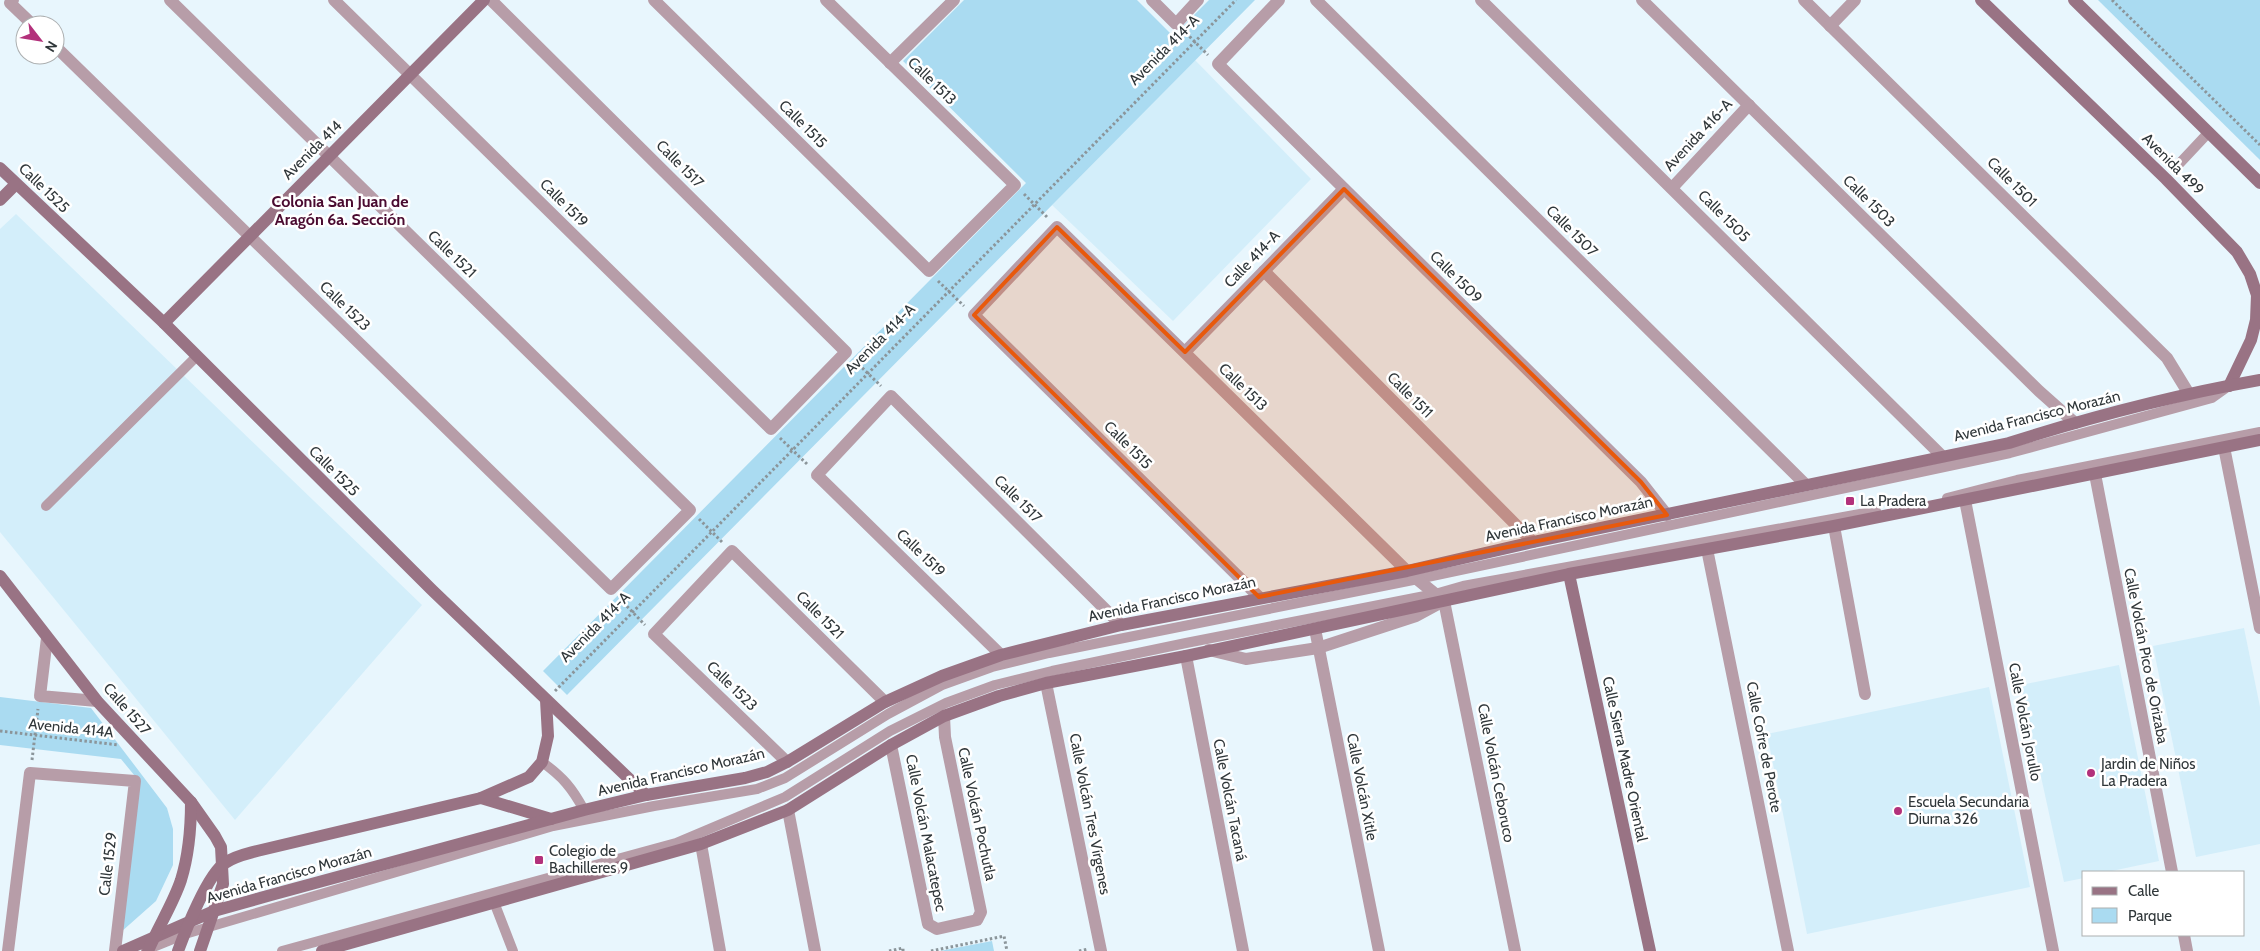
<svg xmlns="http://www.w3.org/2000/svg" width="2260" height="951" font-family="Cabin,sans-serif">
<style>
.built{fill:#d3eefa}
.green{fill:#aadbf1}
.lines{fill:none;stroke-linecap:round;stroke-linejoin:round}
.path{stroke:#8b959a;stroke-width:3;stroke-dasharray:2.5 2.5;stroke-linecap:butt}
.lane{stroke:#b79da8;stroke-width:10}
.street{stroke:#b79da8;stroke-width:12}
.secondary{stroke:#997384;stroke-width:12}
.marked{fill:#e8590c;fill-opacity:0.2;stroke:#e8590c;stroke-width:4;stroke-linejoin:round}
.poi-dot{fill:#b3317b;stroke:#fff;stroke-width:2}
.labels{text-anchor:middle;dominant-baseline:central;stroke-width:5;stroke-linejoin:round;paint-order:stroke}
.street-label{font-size:15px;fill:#30373a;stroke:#fff}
.poi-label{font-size:15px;fill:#30373a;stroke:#fff;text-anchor:start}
.neighbourhood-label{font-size:16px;font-weight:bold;fill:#4a0b30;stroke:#fff}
</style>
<rect width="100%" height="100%" fill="#e8f6fd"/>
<!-- built -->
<g class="built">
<polygon points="1195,60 1311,179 1173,321 1052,205"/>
<polygon points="16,214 422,605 235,820 0,532 0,229"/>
<polygon points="2244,628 2260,707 2260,844 2196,857 2153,646"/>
<polygon points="2119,665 2159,861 2107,872 2084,872 2084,878 2064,882 2021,685"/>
<polygon points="1989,687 2030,887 1807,934 1767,734"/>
</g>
<!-- green -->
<g class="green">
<polygon points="964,0 1137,0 1173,36 1209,0 1255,0 567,695 543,671 1026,183 903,61"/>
<polygon points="2098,0 2260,0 2260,160"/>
<polygon points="0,697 91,708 167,808 173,829 173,865 156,901 121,932 139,781 121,759 0,745"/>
<polygon points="992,941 994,951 940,951"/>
</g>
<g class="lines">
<!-- path -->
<g class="path">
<polyline points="2112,0 2260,145"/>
<polyline points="1186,33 1208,55"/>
<polyline points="1024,194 1048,218"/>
<polyline points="938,281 964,306"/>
<polyline points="855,361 881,386"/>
<polyline points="780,438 808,465"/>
<polyline points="699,519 723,543"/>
<polyline points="620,599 645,625"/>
<polyline points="555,691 1236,0"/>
<polyline points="0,731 119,745"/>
<polyline points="32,760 38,709"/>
<polyline points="889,951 903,948 903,951"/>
<polyline points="931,951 1004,936 1007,951"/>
<polyline points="1079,951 1088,949"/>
</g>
<!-- lane -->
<g class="lane">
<polyline points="2179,164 2209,132"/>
<polyline points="1947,498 2017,480 2260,432"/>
<polyline points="46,506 196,357"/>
<path d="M542 762C563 777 572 788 584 810"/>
<polyline points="494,902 513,951"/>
<polyline points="146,950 185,934 553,826 654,806 757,789 785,778 888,714 942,685 992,667 1049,653 1418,579 2010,453 2212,398 2226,388"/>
<polyline points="282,951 676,843 785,797 890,731 946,703 995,685 1052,671 1186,643 1435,594 1463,586 1876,511"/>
</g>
<!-- street -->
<g class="street">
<polyline points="13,0 10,3 33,25"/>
<polyline points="334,0 771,429 846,352 491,0"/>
<polyline points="654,0 929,271 1015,185 826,0"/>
<polyline points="1152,0 1176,24 1198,0"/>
<polyline points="1279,0 1218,64 1641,482 1667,515"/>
<polyline points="1316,0 1806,485"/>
<polyline points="1481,0 1943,457"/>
<polyline points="1642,0 2039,391 2075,423"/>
<polyline points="1804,0 2167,358 2189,394"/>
<polyline points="1830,26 1855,0"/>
<polyline points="55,46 611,589 690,510 170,0"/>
<polyline points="890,63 954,0"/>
<polyline points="1672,188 1749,105"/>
<polyline points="1264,271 1533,542"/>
<polyline points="1185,352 1344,189"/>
<polyline points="2224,447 2260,628"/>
<polyline points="2095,474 2172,872"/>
<polyline points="1965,500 2053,951"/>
<polyline points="1834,526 1865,694"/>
<polyline points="1707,549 1788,951"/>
<polyline points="1259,597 974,315 1057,227 1407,571 1444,601"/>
<polyline points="1444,601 1515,951"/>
<polyline points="1315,629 1379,951"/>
<polyline points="47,638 40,696 97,701"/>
<polyline points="1209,650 1246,659 1318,648 1416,616 1440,603"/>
<polyline points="1001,655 817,475 891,396 1121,625"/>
<polyline points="1186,656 1243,951"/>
<polyline points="1046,683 1101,951"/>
<polyline points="891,745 928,924 937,929 977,920 981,912 945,737 944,716"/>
<polyline points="787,762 654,634 732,551 885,702"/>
<polyline points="788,810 815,951"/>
<polyline points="701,844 720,951"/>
<polyline points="2184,935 2187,951"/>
<polyline points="8,951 30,773 135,781 115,951"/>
</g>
<!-- secondary -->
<g class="secondary">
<polyline points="1981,0 2166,179 2237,252 2250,274 2257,295 2256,320 2251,340 2229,386"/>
<polyline points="2074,0 2260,183"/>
<polyline points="0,168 164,323 432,590 646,795"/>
<polyline points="0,200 16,184"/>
<polyline points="164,323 484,0"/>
<polyline points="1569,574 1650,951"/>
<polyline points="0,576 97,701 191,802 215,836 221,847 223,884 200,951"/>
<polyline points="481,798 551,819"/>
<path d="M123 951 214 911 271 895 584 810 646 795 745 778 767 772 787 762 885 702 942 676 1001 655 1121 625 1407 571 1533 542 2009 443C2091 417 2175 395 2260 380"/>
<path d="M148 951C158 927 173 904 181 880 189 854 191 829 191 802"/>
<path d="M178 951C185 932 208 873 225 863 235 856 246 854 257 851L481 798 529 777 542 762 548 736 546 700"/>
<polyline points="322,951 701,844 788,810 891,745 944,716 999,696 1046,683 1186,656 1569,574 1834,526 2260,440"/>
</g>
</g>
<!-- marked area -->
<path class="marked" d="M1344 189 1641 482 1667 515 1259 597 974 315 1057 227 1185 352Z"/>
<!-- markers -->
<g class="poi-dot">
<rect x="1845" y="496" width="10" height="10" rx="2.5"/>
<circle cx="2091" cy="773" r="5"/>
<circle cx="1898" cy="811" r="5"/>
<rect x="534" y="855" width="10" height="10" rx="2.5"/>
</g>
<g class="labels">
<!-- street labels -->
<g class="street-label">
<text transform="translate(1164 50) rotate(-45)">Avenida 414-A</text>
<text transform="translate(932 81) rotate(44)">Calle 1513</text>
<text transform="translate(803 124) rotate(45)">Calle 1515</text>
<text transform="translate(1698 135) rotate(-47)">Avenida 416-A</text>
<text transform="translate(312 150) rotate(-45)">Avenida 414</text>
<text transform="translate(680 164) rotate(45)">Calle 1517</text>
<text transform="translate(2173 164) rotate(45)">Avenida 499</text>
<text transform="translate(2012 182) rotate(45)">Calle 1501</text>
<text transform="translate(44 188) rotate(44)">Calle 1525</text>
<text transform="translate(1869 201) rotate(45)">Calle 1503</text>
<text transform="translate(564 203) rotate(45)">Calle 1519</text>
<text transform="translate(1724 216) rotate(45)">Calle 1505</text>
<text transform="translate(1572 231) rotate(45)">Calle 1507</text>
<text transform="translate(452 254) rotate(44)">Calle 1521</text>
<text transform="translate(1252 259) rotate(-46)">Calle 414-A</text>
<text transform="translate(1456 277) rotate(45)">Calle 1509</text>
<text transform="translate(345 306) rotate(44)">Calle 1523</text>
<text transform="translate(880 339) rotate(-45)">Avenida 414-A</text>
<text transform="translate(1243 387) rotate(44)">Calle 1513</text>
<text transform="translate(1410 395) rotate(45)">Calle 1511</text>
<text transform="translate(2037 416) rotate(-14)">Avenida Francisco Morazán</text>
<text transform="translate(1128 445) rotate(45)">Calle 1515</text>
<text transform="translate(334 471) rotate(45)">Calle 1525</text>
<text transform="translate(1018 499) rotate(45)">Calle 1517</text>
<text transform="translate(1569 519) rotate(-12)">Avenida Francisco Morazán</text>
<text transform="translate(921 553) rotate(44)">Calle 1519</text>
<text transform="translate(1172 599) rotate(-12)">Avenida Francisco Morazán</text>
<text transform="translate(820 615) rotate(45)">Calle 1521</text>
<text transform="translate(595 627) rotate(-45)">Avenida 414-A</text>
<text transform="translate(2146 656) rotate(79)">Calle Volcán Pico de Orizaba</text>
<text transform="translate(732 686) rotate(44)">Calle 1523</text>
<text transform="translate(127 709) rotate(49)">Calle 1527</text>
<text transform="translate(2025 722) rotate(79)">Calle Volcán Jorullo</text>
<text transform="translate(71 728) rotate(6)">Avenida 414A</text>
<text transform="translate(1764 747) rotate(79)">Calle Cofre de Perote</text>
<text transform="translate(1625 759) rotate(78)">Calle Sierra Madre Oriental</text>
<text transform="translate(681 772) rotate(-13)">Avenida Francisco Morazán</text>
<text transform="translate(1496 773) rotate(79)">Calle Volcán Ceboruco</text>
<text transform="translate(1362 787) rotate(79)">Calle Volcán Xitle</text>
<text transform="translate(1230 800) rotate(79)">Calle Volcán Tacaná</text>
<text transform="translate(977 814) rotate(78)">Calle Volcán Pochutla</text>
<text transform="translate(1090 814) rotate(79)">Calle Volcán Tres Vírgenes</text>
<text transform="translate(926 833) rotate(79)">Calle Volcán Malacatepec</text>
<text transform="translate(108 864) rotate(-83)">Calle 1529</text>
<text transform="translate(289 875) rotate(-16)">Avenida Francisco Morazán</text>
</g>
<!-- poi labels -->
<g class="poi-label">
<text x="1860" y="501">La Pradera</text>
<text x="2101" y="764">Jardin de Niños<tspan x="2101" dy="17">La Pradera</tspan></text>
<text x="1908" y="802">Escuela Secundaria<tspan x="1908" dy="17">Diurna 326</tspan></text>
<text x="549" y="851">Colegio de<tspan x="549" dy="17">Bachilleres 9</tspan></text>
</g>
<!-- neighbourhood labels -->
<g class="neighbourhood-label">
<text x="340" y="201">Colonia San Juan de<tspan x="340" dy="18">Aragón 6a. Sección</tspan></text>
</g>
</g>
<!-- legend -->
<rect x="2082" y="871" width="162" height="65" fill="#ffffff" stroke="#acafb0"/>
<rect x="2092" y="887" width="25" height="8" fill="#997384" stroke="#acafb0"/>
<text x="2128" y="896" font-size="15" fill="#30373a">Calle</text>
<rect x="2092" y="908" width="25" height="15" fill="#aadbf1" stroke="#acafb0"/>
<text x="2128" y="921" font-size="15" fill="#30373a">Parque</text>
<!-- north arrow -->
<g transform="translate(40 40) rotate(121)"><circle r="24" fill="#ffffff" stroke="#acafb0"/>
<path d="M0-4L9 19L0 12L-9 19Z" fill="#b3317b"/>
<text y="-8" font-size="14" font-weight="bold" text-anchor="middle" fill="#30373a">N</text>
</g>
</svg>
